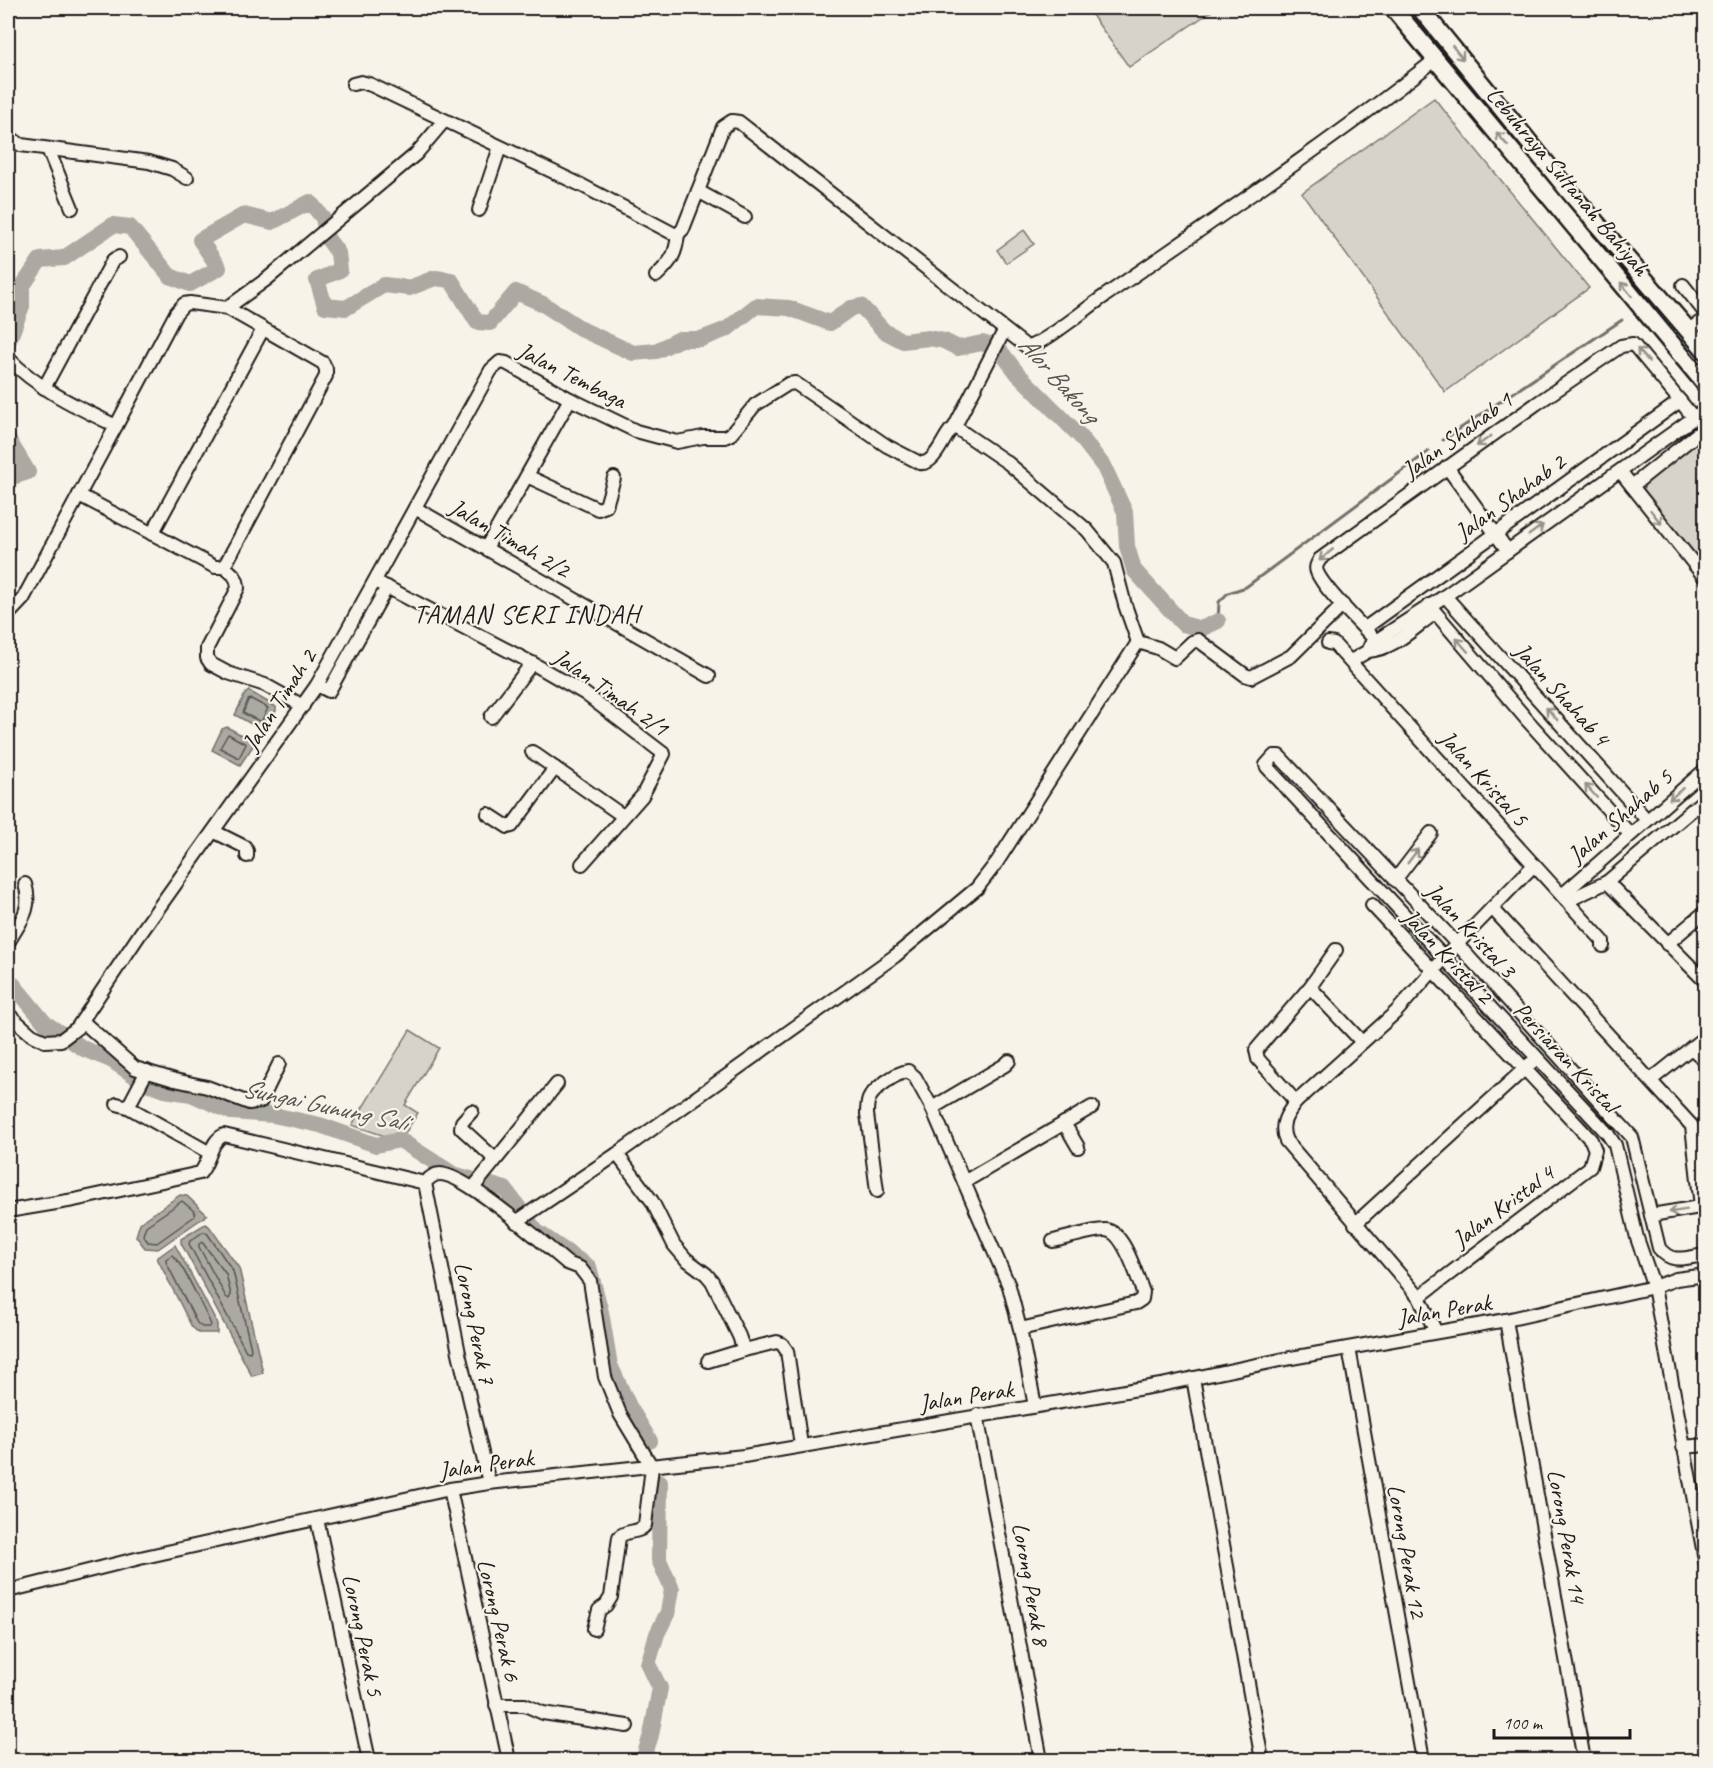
<svg xmlns="http://www.w3.org/2000/svg" width="1713" height="1768" font-family="Caveat,sans-serif">
<style>
.green{fill:#d7d3cb;stroke:#7a7874;stroke-width:1.5}
.water{fill:#aca9a2;stroke:#72716c;stroke-width:1.5}
.lines{fill:none;stroke-linecap:round;stroke-linejoin:round}
.shore{stroke:#565452;stroke-width:1.5}
.stream{stroke:#72716c;stroke-width:3}
.river{stroke:#aca9a2;stroke-width:16}
.minor-casing{stroke:#1c1c1c;stroke-width:16}
.major-casing{stroke:#1c1c1c;stroke-width:21}
.minor{stroke:#f7f3e8;stroke-width:12}
.major{stroke:#f7f3e8;stroke-width:16}
.oneway{stroke:#94928c}
.labels{text-anchor:middle;dominant-baseline:central;stroke-width:4.5;stroke-linejoin:round;paint-order:stroke}
.street-label{font-size:24px;fill:#1c1c1c;stroke:#f7f3e8}
.water-label{font-size:26px;font-style:italic;fill:#565452;stroke:#f7f3e8}
.neighbourhood-label{font-size:26px;letter-spacing:1.5px;fill:#1c1c1c;stroke:#f7f3e8}
</style>
<rect width="100%" height="100%" fill="#f7f3e8"/>
<filter id="ink" filterUnits="userSpaceOnUse"><feTurbulence type="fractalNoise" baseFrequency=".0167" numOctaves="2"/><feDisplacementMap in="SourceGraphic" scale="12" xChannelSelector="R" yChannelSelector="G"/><feConvolveMatrix kernelMatrix="1 2 1 2 8 2 1 2 1" color-interpolation-filters="sRGB"/></filter>
<g filter="url(#ink)">
<!-- green -->
<g class="green">
<polygon points="1087,8 1216,8 1129,67"/>
<polygon points="1434,98 1589,288 1445,392 1302,193"/>
<polygon points="1024,230 1034,244 1006,263 997,250"/>
<polygon points="1694,444 1705,448 1705,565 1643,495 1645,482"/>
<polygon points="410,1030 439,1048 405,1105 418,1113 404,1135 396,1133 388,1137 352,1125"/>
</g>
<!-- water -->
<g class="water">
<polygon points="249,691 276,707 276,711 262,730 235,715 245,694"/>
<polygon points="227,727 254,742 253,746 240,765 212,750 222,729"/>
<polygon points="180,1195 187,1196 207,1215 158,1249 145,1248 136,1236 140,1223"/>
<polygon points="205,1224 209,1226 239,1268 263,1373 252,1376 181,1243 181,1239"/>
<polygon points="175,1245 213,1315 217,1323 217,1333 199,1333 192,1327 157,1258"/>
</g>
<g class="lines">
<!-- shore -->
<g class="shore">
<polygon points="251,699 268,708 261,722 243,713 248,700"/>
<polygon points="228,734 246,744 239,758 220,748"/>
<polygon points="182,1201 195,1212 195,1216 157,1243 148,1242 143,1235 146,1226"/>
<polygon points="203,1232 207,1233 233,1271 251,1349 250,1352 246,1351 189,1244 190,1241"/>
<polygon points="202,1242 226,1274 231,1295 229,1299 226,1297 199,1247 199,1244"/>
<path d="M172 1255C183 1263 200 1303 208 1318L211 1325 209 1327H202L197 1323 166 1262V1259Z"/>
</g>
<!-- stream -->
<g class="stream">
<polyline points="1443,440 1622,320"/>
<polyline points="1218,621 1219,602 1228,593 1246,587 1429,451"/>
</g>
<!-- river -->
<g class="river">
<polyline points="8,343 22,306 22,287 40,260 64,258 113,225 130,227 170,276 190,284 219,268 200,240 244,215 272,222 310,202 323,218 327,238 338,253 340,270 317,280 325,306 346,308 384,285 409,288 435,278 451,280 477,322 490,323 516,292 543,304 583,330 633,353 656,351 680,339 701,339 727,329 756,306 789,308 830,323 851,308 861,306 884,331 903,341 929,338 944,341 958,348 982,343 998,348 1018,374 1080,436 1104,467 1125,512 1127,546 1134,570 1183,624 1201,629 1218,621"/>
<polyline points="8,439 28,472 16,476 8,475"/>
<polyline points="8,981 13,984 45,1023 84,1049 111,1060 144,1082 165,1090 191,1094 231,1112 273,1115 320,1125 376,1145 400,1140 453,1174 505,1189 536,1231 589,1267 601,1312 610,1365 629,1406 650,1441"/>
<polyline points="643,1760 651,1735 660,1688 648,1664 657,1634 668,1612 672,1589 659,1560 660,1482"/>
</g>
<!-- minor casing -->
<g class="minor-casing">
<g id="minor">
<path d="M353 84 361 82 369 84 583 186 674 234H678L683 229 723 127 732 121 739 122 1027 347C1043 345 1089 306 1106 295 1217 218 1329 143 1435 60"/>
<polyline points="8,136 21,145 149,162 172,169 187,178"/>
<polyline points="48,149 72,208"/>
<polyline points="698,191 745,217"/>
<polyline points="479,210 500,147"/>
<path d="M656 276C671 262 676 255 678 234"/>
<polyline points="1683,285 1706,314"/>
<polyline points="227,308 267,279 416,154 444,121"/>
<polyline points="1689,330 1706,318"/>
<path d="M8 358C38 389 77 407 116 426L23 599 8 615"/>
<polyline points="44,388 113,260 119,257"/>
<polyline points="116,426 176,313 184,304 190,303 227,308 323,363 326,369 326,376 224,567"/>
<polyline points="954,428 1004,331"/>
<polyline points="1447,467 1508,551"/>
<polyline points="1620,471 1706,579"/>
<polyline points="527,476 598,509 606,506 614,478"/>
<polyline points="1632,486 1697,434 1706,431"/>
<path d="M79 495 215 567H224C232 573 238 577 238 588L207 648V658L211 664 228 673 265 685 303 706"/>
<polyline points="415,508 709,676"/>
<polyline points="152,534 263,329"/>
<polyline points="486,548 570,399"/>
<polyline points="375,581 532,663 584,693 664,754 642,796 582,864"/>
<polyline points="1445,596 1647,820"/>
<polyline points="1429,605 1528,721 1630,834"/>
<polyline points="1365,628 1680,401"/>
<path d="M1376 641C1362 625 1324 590 1317 572 1315 567 1317 564 1320 559L1536 404 1621 346 1633 344 1694 418"/>
<polyline points="1138,642 1158,648 1175,658 1192,642 1198,640 1245,675 1251,677 1291,656 1343,605"/>
<polyline points="1328,643 1334,644 1603,941 1603,946"/>
<path d="M1368 651C1393 650 1415 627 1435 613"/>
<polyline points="1351,661 1368,651 1371,644 1445,596 1706,409"/>
<polyline points="317,685 329,691 387,587"/>
<polyline points="491,717 532,663"/>
<polyline points="532,752 623,816"/>
<polyline points="488,814 508,827 512,826 555,768"/>
<polyline points="215,832 245,847 247,851 247,856"/>
<polyline points="1395,880 1431,833"/>
<polyline points="1607,882 1706,982"/>
<polyline points="1562,895 1706,769"/>
<polyline points="1567,901 1607,882 1706,798"/>
<polyline points="1372,905 1591,1140 1595,1150 1590,1167 1419,1297"/>
<polyline points="1492,908 1692,1126 1701,1207"/>
<path d="M8 943C20 921 33 910 25 884"/>
<polyline points="1667,944 1706,911"/>
<polyline points="1310,987 1362,1042"/>
<path d="M8 1014 32 1035 45 1041 61 1040 77 1028 140 934 317 685 491 370 500 362 506 363 570 399 636 431 677 442 703 437H725L731 434 755 405 788 384 795 383 887 446 920 463C934 465 942 441 950 431L954 428 958 429 1008 463 1087 530 1114 563 1125 605 1138 642"/>
<polyline points="82,1021 135,1068 175,1080 207,1087 249,1103 261,1101 279,1064"/>
<polyline points="1691,1048 1706,1061"/>
<polyline points="1651,1080 1706,1036"/>
<polyline points="1296,1102 1258,1059 1256,1050 1310,987 1336,950"/>
<polyline points="117,1104 128,1107 210,1153"/>
<polyline points="128,1107 147,1071"/>
<polyline points="932,1108 1005,1065 1009,1061"/>
<polyline points="472,1111 462,1122 461,1128 495,1159"/>
<polyline points="1064,1123 1078,1147"/>
<polyline points="617,1154 652,1201 674,1245 686,1259 706,1274 712,1281 739,1336 744,1350 777,1342 782,1344 787,1351 801,1445"/>
<polyline points="964,1182 1092,1107"/>
<polyline points="473,1188 557,1084"/>
<path d="M877 1191 867 1114C867 1109 867 1104 869 1099 874 1088 896 1073 908 1071L915 1077 932 1108 1009 1286 1020 1329 1035 1406"/>
<path d="M8 1211 74 1200 200 1173C210 1162 210 1141 224 1135L425 1183"/>
<polyline points="1651,1215 1706,1206"/>
<polyline points="516,1222 617,1154 895,956 977,888 997,862 1138,642"/>
<polyline points="1355,1224 1531,1063"/>
<path d="M1706 1255C1686 1257 1672 1265 1659 1248L1632 1137 1457 944 1279 756H1274L1266 765 1267 767 1607 1133 1615 1145 1637 1238 1654 1287 1706 1565"/>
<polyline points="1506,1320 1584,1760"/>
<path d="M1020 1329 1136 1303 1142 1299 1143 1292C1137 1277 1124 1230 1105 1230 1092 1230 1067 1238 1053 1241"/>
<path d="M1436 1332 1419 1297 1286 1141C1279 1125 1286 1115 1296 1102L1396 1012 1457 944 1534 865"/>
<polyline points="1349,1348 1423,1760"/>
<polyline points="708,1361 744,1350"/>
<polyline points="1193,1378 1262,1760"/>
<polyline points="977,1415 1041,1760"/>
<polyline points="1683,1447 1706,1445"/>
<path d="M489 1483 459 1353 425 1183C429 1178 434 1174 440 1174 466 1174 544 1244 567 1263L580 1268 590 1281 605 1377 620 1414 652 1467 645 1525C639 1534 627 1529 619 1537L611 1597 606 1605 599 1610 594 1629"/>
<polyline points="450,1489 509,1760"/>
<polyline points="317,1519 369,1760"/>
<polyline points="8,1591 140,1558 450,1489 489,1483 744,1456 1161,1385 1280,1360 1506,1320 1654,1287 1676,1279 1706,1275"/>
<polyline points="496,1705 525,1705 543,1713 627,1726"/>
</g>
</g>
<!-- major casing -->
<g class="major-casing">
<g id="major">
<polyline points="1393,8 1706,385"/>
<polyline points="1420,8 1568,190 1706,351"/>
</g>
</g>
<!-- minor -->
<use href="#minor" class="minor"/>
<!-- major -->
<use href="#major" class="major"/>
</g>
<!-- one-way arrows -->
<defs><path id="oneway-shaft" d="M-6 0H5M1.5-3L5.5 0L1.5 3" fill="none" stroke-width="1.6" stroke-linecap="round" stroke-linejoin="round" transform="scale(1.5)"/></defs>
<g class="oneway">
<use href="#oneway-shaft" transform="translate(1458 53) rotate(51)"/>
<use href="#oneway-shaft" transform="translate(1502 139) rotate(-130)"/>
<use href="#oneway-shaft" transform="translate(1626 289) rotate(-129)"/>
<use href="#oneway-shaft" transform="translate(1643 355) rotate(-132)"/>
<use href="#oneway-shaft" transform="translate(1484 441) rotate(145)"/>
<use href="#oneway-shaft" transform="translate(1656 517) rotate(52)"/>
<use href="#oneway-shaft" transform="translate(1536 530) rotate(-36)"/>
<use href="#oneway-shaft" transform="translate(1326 555) rotate(140)"/>
<use href="#oneway-shaft" transform="translate(1462 645) rotate(-131)"/>
<use href="#oneway-shaft" transform="translate(1552 714) rotate(-132)"/>
<use href="#oneway-shaft" transform="translate(1591 791) rotate(-132)"/>
<use href="#oneway-shaft" transform="translate(1676 794) rotate(139)"/>
<use href="#oneway-shaft" transform="translate(1413 856) rotate(-53)"/>
<use href="#oneway-shaft" transform="translate(1678 1211) rotate(171)"/>
</g>
</g>
<g class="labels">
<!-- street labels -->
<g class="street-label">
<text transform="translate(1568 181) rotate(50)">Lebuhraya Sultanah Bahiyah</text>
<text transform="translate(572 375) rotate(27)">Jalan Tembaga</text>
<text transform="translate(1457 435) rotate(-36)">Jalan Shahab 1</text>
<text transform="translate(1510 497) rotate(-36)">Jalan Shahab 2</text>
<text transform="translate(510 538) rotate(30)">Jalan Timah 2/2</text>
<text transform="translate(611 692) rotate(35)">Jalan Timah 2/1</text>
<text transform="translate(1562 694) rotate(48)">Jalan Shahab 4</text>
<text transform="translate(279 700) rotate(-57)">Jalan Timah 2</text>
<text transform="translate(1484 778) rotate(48)">Jalan Kristal 5</text>
<text transform="translate(1620 816) rotate(-41)">Jalan Shahab 5</text>
<text transform="translate(1471 930) rotate(47)">Jalan Kristal 3</text>
<text transform="translate(1448 956) rotate(47)">Jalan Kristal 2</text>
<text transform="translate(1566 1057) rotate(47)">Persiaran Kristal</text>
<text transform="translate(1503 1206) rotate(-37)">Jalan Kristal 4</text>
<text transform="translate(1444 1310) rotate(-10)">Jalan Perak</text>
<text transform="translate(475 1323) rotate(78)">Lorong Perak 7</text>
<text transform="translate(966 1396) rotate(-9)">Jalan Perak</text>
<text transform="translate(486 1464) rotate(-8)">Jalan Perak</text>
<text transform="translate(1567 1536) rotate(80)">Lorong Perak 14</text>
<text transform="translate(1407 1551) rotate(80)">Lorong Perak 12</text>
<text transform="translate(1031 1584) rotate(80)">Lorong Perak 8</text>
<text transform="translate(499 1620) rotate(77)">Lorong Perak 6</text>
<text transform="translate(363 1635) rotate(78)">Lorong Perak 5</text>
</g>
<!-- water labels -->
<g class="water-label">
<text transform="translate(1059 379) rotate(48)">Alor Bakong</text>
<text transform="translate(325 1105) rotate(12)">Sungai Gunung Sali</text>
</g>
<!-- neighbourhood labels -->
<g class="neighbourhood-label">
<text x="527" y="614">TAMAN SERI INDAH</text>
</g>
</g>
<!-- margin -->
<rect width="1713" height="1768" fill="none" stroke="#f7f3e8" stroke-width="30"/>
<rect x="15" y="15" width="1683" height="1738" fill="none" stroke="#1c1c1c" stroke-width="2" filter="url(#ink)"/>
<!-- scale -->
<path d="M1494 1729v9h136v-9" fill="none" stroke="#1c1c1c" stroke-width="3"/>
<text x="1503" y="1729" font-size="18" fill="#1c1c1c" stroke="#f7f3e8" stroke-width="4.5" paint-order="stroke">100 m</text>
</svg>
